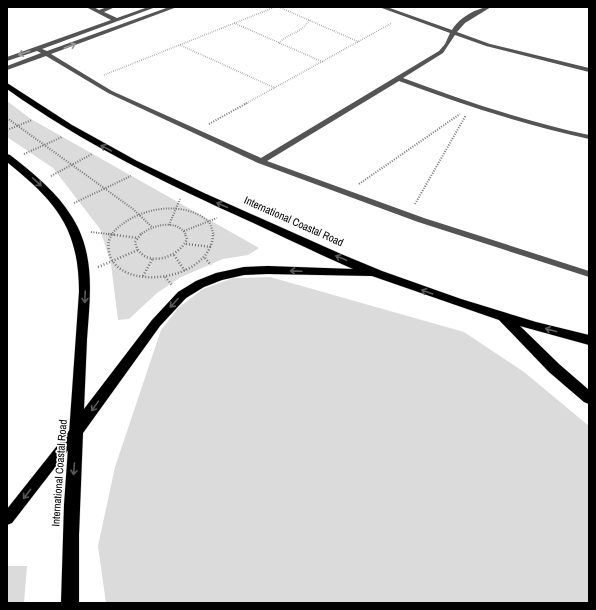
<svg xmlns="http://www.w3.org/2000/svg" width="596" height="610" font-family="'Archivo Narrow',sans-serif">
<style>
.green{fill:#dbdbdb}
.lines{fill:none;stroke-linecap:round;stroke-linejoin:round}
.major-casing{stroke:#dbdbdb;stroke-width:1}
.highway-casing{stroke:#dbdbdb;stroke-width:1}
.path-far2{stroke:#767676;stroke-width:1.5;stroke-dasharray:0.5 1.5;stroke-linecap:butt}
.path-far1{stroke:#767676;stroke-width:2;stroke-dasharray:1 1.5;stroke-linecap:butt}
.path{stroke:#767676;stroke-width:2.5;stroke-dasharray:1 2;stroke-linecap:butt}
.minor{fill:#545454;fill-rule:evenodd}
.major{fill:#000;fill-rule:evenodd}
.highway{fill:#000;fill-rule:evenodd}
.oneway{stroke:#989898}
.oneway2{stroke:#595959}
.labels{text-anchor:middle;dominant-baseline:central;stroke-width:3.5;stroke-linejoin:round;paint-order:stroke}
.street-label{font-size:11px;fill:#000;stroke:#fff}
</style>
<rect width="100%" height="100%" fill="#fff"/>
<!-- green -->
<g class="green">
<polygon points="7,101 31,119 259,248 248,255 223,259 181,277 157,293 129,319 118,320 111,264 100,229 53,168 7,137"/>
<polygon points="270,277 464,332 524,372 589,426 589,603 106,603 98,546 115,467 161,330 178,308 203,289 233,278"/>
<polygon points="7,566 27,566 24,603 7,603"/>
</g>
<g class="lines">
<!-- major casing -->
<g class="major-casing">
<polygon id="major" points="76,426 80,427 82,431 80,435 12,523 7,525 7,509 72,427"/>
</g>
<!-- highway casing -->
<g class="highway-casing">
<path id="highway" d="M7 83 72 125 137 161 204 193 341 254 382 271 461 299 536 322 589 335V345L520 326 559 364 589 390V404L584 402 549 372 499 320 372 276 268 274 244 275 222 280 204 287 186 298 160 326 83 433 79 535V603H61L64 505 79 292C79 227 55 201 7 162V154L10 155C33 173 57 192 72 217 96 255 90 297 87 339 86 362 85 386 84 409L152 320 178 292 196 281 216 273 244 267 268 266 353 269C318 254 284 237 249 221 165 183 82 143 7 89Z"/>
</g>
<!-- path-far2 -->
<g class="path-far2">
<polyline points="279,7 359,42"/>
<polyline points="234,23 323,62"/>
<path d="M279 43C288 33 303 33 309 20"/>
<polyline points="180,45 275,88"/>
<polyline points="104,75 275,7"/>
<polyline points="245,104 392,23"/>
</g>
<!-- path-far1 -->
<g class="path-far1">
<polyline points="7,118 133,209 152,227"/>
<polyline points="209,124 247,103"/>
<polyline points="7,130 32,120"/>
<polyline points="24,154 62,137"/>
<polyline points="51,176 92,154"/>
<polyline points="359,184 460,114"/>
<polyline points="74,203 131,176"/>
<polyline points="415,204 466,115"/>
<polyline points="169,225 180,199"/>
<polyline points="184,231 217,218"/>
<polyline points="91,232 116,235"/>
<path d="M111 235C131 209 181 198 208 221 211 224 212 231 214 235"/>
<path d="M140 235C152 225 177 218 186 235"/>
</g>
<!-- path -->
<g class="path">
<polyline points="108,234 138,238"/>
<path d="M112 234C108 240 108 245 109 252 117 293 212 282 213 234"/>
<path d="M141 234 135 242C141 269 178 260 187 239L185 234"/>
<polyline points="186,244 212,247"/>
<polyline points="174,255 185,271"/>
<polyline points="205,258 211,265"/>
<polyline points="98,267 138,250"/>
<polyline points="143,276 153,258"/>
<polyline points="165,277 172,285"/>
</g>
<!-- minor -->
<path class="minor" d="M86 7H94L99 10 107 7H115L104 12 117 18 148 7H156L42 49 47 51 169 7H177L51 54 112 91 261 158 439 51 445 44 450 33 379 7H387L452 30C459 18 477 7 491 7L465 23 457 32 490 44 589 68V72L486 46 455 35 443 53 403 78C464 101 525 121 589 135V139C524 125 461 104 399 81L267 161 424 218 589 271V277L418 222 258 163 108 93 46 56 7 70V66L41 53 37 51 7 61V57L111 20Z"/>
<!-- major -->
<use href="#major" class="major"/>
<!-- highway -->
<use href="#highway" class="highway"/>
</g>
<!-- one-way arrows -->
<defs><path id="oneway-shaft" d="M-6 0H5M1.5-3L5.5 0L1.5 3" fill="none" stroke-width="1.6" stroke-linecap="round" stroke-linejoin="round"/></defs>
<g class="oneway">
<use href="#oneway-shaft" transform="translate(70 46) rotate(-20)"/>
<use href="#oneway-shaft" transform="translate(24 53) rotate(161)"/>
</g>
<g class="oneway2">
<use href="#oneway-shaft" transform="translate(106 148) rotate(-152)"/>
<use href="#oneway-shaft" transform="translate(37 182) rotate(43)"/>
<use href="#oneway-shaft" transform="translate(222 205) rotate(-156)"/>
<use href="#oneway-shaft" transform="translate(341 258) rotate(-157)"/>
<use href="#oneway-shaft" transform="translate(296 271) rotate(-178)"/>
<use href="#oneway-shaft" transform="translate(427 292) rotate(-160)"/>
<use href="#oneway-shaft" transform="translate(85 297) rotate(92)"/>
<use href="#oneway-shaft" transform="translate(174 303) rotate(132)"/>
<use href="#oneway-shaft" transform="translate(551 330) rotate(-164)"/>
<use href="#oneway-shaft" transform="translate(95 406) rotate(126)"/>
<use href="#oneway-shaft" transform="translate(74 469) rotate(94)"/>
<use href="#oneway-shaft" transform="translate(27 494) rotate(128)"/>
</g>
<g class="labels">
<!-- street labels -->
<g class="street-label">
<text transform="translate(294 221) rotate(24)">International Coastal Road</text>
<text transform="translate(59 473) rotate(-86)">International Coastal Road</text>
</g>
</g>
<!-- border -->
<rect width="596" height="610" fill="none" stroke="#000000" stroke-width="16"/>
</svg>
